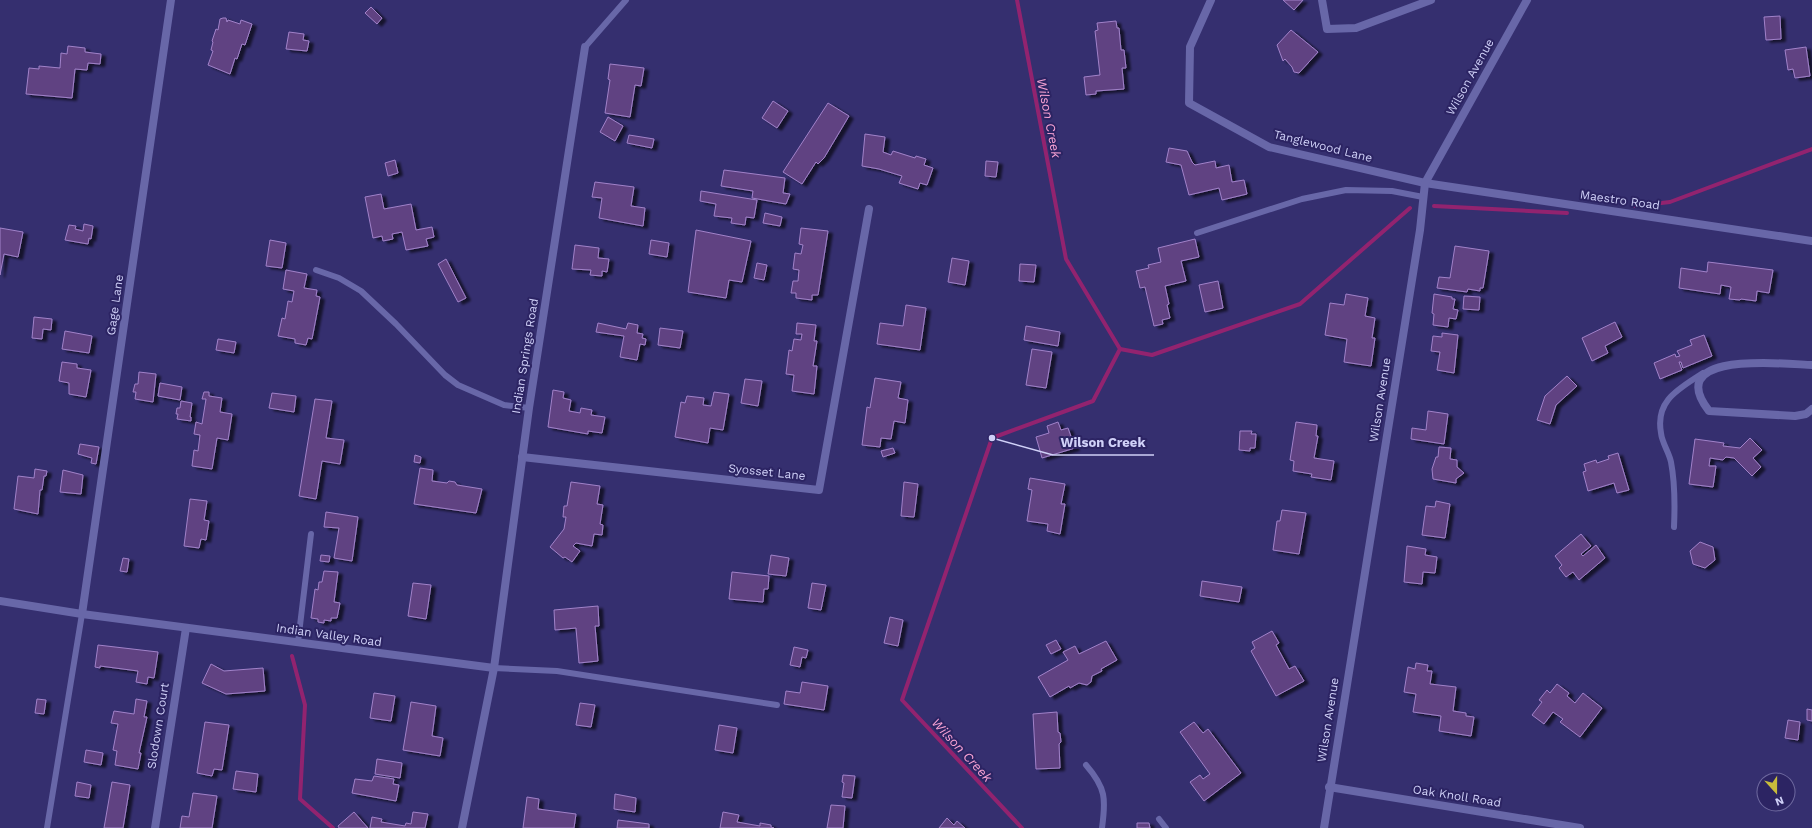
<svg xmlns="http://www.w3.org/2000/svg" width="1812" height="828" font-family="'Work Sans',sans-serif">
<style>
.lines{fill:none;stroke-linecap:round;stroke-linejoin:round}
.stream{stroke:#92236f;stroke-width:4}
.building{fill:#604282;stroke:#a182c9;filter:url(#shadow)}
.lane{stroke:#6867a8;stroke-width:6}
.street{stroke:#6867a8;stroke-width:8}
.labels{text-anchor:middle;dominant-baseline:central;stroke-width:4;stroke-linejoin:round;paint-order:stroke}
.street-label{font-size:12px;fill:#d0d1f8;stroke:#2c2463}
.water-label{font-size:13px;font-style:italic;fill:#f7a2d4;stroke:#2c2463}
.leader{fill:none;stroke:#d0d1f8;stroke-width:1.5}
.callout-dot{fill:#d0d1f8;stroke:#2c2463;stroke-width:1.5}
.callout-label{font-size:13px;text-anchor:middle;font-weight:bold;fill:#d0d1f8;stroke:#2c2463;stroke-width:4;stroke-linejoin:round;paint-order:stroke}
</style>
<defs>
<filter id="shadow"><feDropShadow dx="4.5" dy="2.5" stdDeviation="1" flood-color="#0009"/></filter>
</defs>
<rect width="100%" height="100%" fill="#352f6f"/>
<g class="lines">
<!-- stream -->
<g class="stream">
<polyline points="1017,0 1066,259 1120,349 1093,401 992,438 902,700 1022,828"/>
<polyline points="1434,206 1567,213"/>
<polyline points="1635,206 1670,202 1812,149"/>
<polyline points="1120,349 1152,355 1300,304 1410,208"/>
<polyline points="292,656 305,705 300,799 333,828"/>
</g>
</g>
<!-- building -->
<g class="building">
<polygon points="1283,0 1303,0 1294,10"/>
<polygon points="371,7 382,18 377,24 365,13"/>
<polygon points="1780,16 1781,39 1766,40 1764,17"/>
<polygon points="223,18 226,18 227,22 228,20 240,24 241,20 252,24 245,45 242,44 237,59 235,58 230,74 208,65 213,51 211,50 213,42 212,41 216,29 218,30 220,19"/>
<polygon points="1116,21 1117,28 1119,28 1121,50 1124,50 1126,68 1122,68 1124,89 1096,91 1096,94 1086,95 1084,77 1100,75 1095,31 1098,30 1097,23"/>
<polygon points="1291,30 1318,52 1299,73 1294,72 1292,67 1285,59 1283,61 1277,45"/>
<polygon points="289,32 304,34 303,40 309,41 307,51 286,49"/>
<polygon points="68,46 85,48 85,52 101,54 100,64 88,63 87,70 75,69 72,98 26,94 29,68 39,69 39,66 60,68 61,53 67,54"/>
<polygon points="1806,47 1810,76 1795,78 1793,69 1788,70 1785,50"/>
<polygon points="610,64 644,68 641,86 635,85 630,117 605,113 610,80 608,79"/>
<polygon points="773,101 788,111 777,128 762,118"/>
<polygon points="828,103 849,116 824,158 818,164 816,162 802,184 783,172"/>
<polygon points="608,117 623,126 615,141 600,132"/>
<polygon points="865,134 885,137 883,152 891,155 893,151 915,158 916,156 926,159 924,165 933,168 927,185 920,183 918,189 899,183 902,176 879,169 862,166"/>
<polygon points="629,135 654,139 652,148 627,143"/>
<polygon points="1169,148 1187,151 1192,162 1195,165 1215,161 1216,168 1229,165 1232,182 1244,180 1247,194 1222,200 1219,188 1189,195 1181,165 1166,162"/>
<polygon points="395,160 398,173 388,176 385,163"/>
<polygon points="986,161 998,162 996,177 985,176"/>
<polygon points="724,170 785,178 783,193 790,194 786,204 752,198 753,191 721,186"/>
<polygon points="595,182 634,187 631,206 645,208 643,226 599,218 602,198 592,197"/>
<polygon points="701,191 757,200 754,218 746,217 745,225 731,223 732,218 714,216 716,204 700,201"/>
<polygon points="381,194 384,209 411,204 416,230 432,227 434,237 426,239 428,246 406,250 402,232 392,234 393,239 383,241 382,236 373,238 365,197"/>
<polygon points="765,213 782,217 780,226 763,223"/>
<polygon points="84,224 93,226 91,239 89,238 88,244 65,240 69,225 76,226 75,229 83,231"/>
<polygon points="0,228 23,232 18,257 4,254 0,275"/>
<polygon points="801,228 828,231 818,295 812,295 812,300 796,298 796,293 791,293 793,281 798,281 799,270 793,269 795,253 801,254 803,245 799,244"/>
<polygon points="696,230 751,241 742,282 729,280 726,298 688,292"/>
<polygon points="1195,239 1199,257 1181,261 1186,281 1165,286 1169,304 1167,305 1170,318 1162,320 1163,324 1154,326 1145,287 1140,288 1136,271 1149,268 1148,265 1161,262 1158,248"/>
<polygon points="270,240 286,243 282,268 266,266"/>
<polygon points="651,240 669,243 667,257 649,254"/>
<polygon points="575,245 599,248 598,258 609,259 607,272 602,271 602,276 590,275 591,270 572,269"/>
<polygon points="1455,246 1489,251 1483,288 1480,288 1480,291 1468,289 1467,292 1437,288 1439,277 1450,278"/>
<polygon points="952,258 969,261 965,285 948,282"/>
<polygon points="446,259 466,298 458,302 438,264"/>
<polygon points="1708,262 1773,270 1769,293 1757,291 1756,301 1741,299 1740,300 1729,299 1731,287 1721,285 1720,294 1679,288 1681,268 1707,272"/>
<polygon points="757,263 767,265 764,280 754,278"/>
<polygon points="1020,264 1036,265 1034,282 1019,281"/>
<polygon points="286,270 307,274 304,288 317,290 316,296 320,297 312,339 308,338 306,345 295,343 295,339 278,336 282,318 285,319 288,301 292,302 294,291 283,289"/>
<polygon points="1218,281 1223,308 1205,312 1199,285"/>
<polygon points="1346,294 1368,298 1365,316 1375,318 1372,338 1375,338 1371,366 1344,362 1347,339 1325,335 1330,303 1344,305"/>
<polygon points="1434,294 1452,297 1452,299 1455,299 1453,309 1458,310 1456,319 1449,318 1448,327 1433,325 1434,314 1432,313"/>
<polygon points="1464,296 1480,297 1479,310 1463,309"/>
<polygon points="906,305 926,308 920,350 877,344 880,323 903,326"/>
<polygon points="34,317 52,319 51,330 43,329 42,339 32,338"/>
<polygon points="1615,322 1622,337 1605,346 1608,353 1592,361 1582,338"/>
<polygon points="598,323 626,329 628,323 638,325 637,333 643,334 642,338 646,339 645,345 640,344 637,360 620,357 624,336 596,332"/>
<polygon points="797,323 816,325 814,341 817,341 813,366 817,366 814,394 792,391 794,375 786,374 789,350 792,351 794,339 801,340 802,334 796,334"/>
<polygon points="1026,326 1060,332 1058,346 1024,340"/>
<polygon points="660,328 683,331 680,348 658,345"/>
<polygon points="65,331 92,336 89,353 62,349"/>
<polygon points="1442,333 1458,335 1454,373 1437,370 1440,352 1431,351 1433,336 1442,337"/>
<polygon points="1704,335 1712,356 1683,368 1681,362 1679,362 1682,370 1660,379 1654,363 1675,354 1676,357 1680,356 1677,351 1692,345 1690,340"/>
<polygon points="218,339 236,342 234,353 216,350"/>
<polygon points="1032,349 1052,352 1046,388 1026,385"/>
<polygon points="62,362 77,364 77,368 91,370 86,397 69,394 69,383 59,381"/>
<polygon points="139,372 156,374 153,402 135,399 136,392 133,392 135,384 138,384"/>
<polygon points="1567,376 1577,386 1556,405 1550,424 1537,420 1545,396"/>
<polygon points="875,378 901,382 898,398 908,400 905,423 894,421 891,439 881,438 880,447 862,445 867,407 870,408"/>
<polygon points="745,379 762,381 758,406 741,403"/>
<polygon points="160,383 182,387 180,400 158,396"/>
<polygon points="553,390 564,392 563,398 571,400 569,411 580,413 581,408 592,410 591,415 605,417 602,433 588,431 588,434 548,427"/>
<polygon points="204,392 209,392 209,396 222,398 220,412 232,414 228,440 217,438 212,469 192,466 194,450 198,451 200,435 194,434 196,422 202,424 206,399 202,399"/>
<polygon points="714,392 729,394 723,430 710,428 708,443 675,437 681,402 685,403 687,396 704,398 703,405 711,406"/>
<polygon points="272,393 296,396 294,412 269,408"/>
<polygon points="315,399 332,401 326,438 344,440 340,464 322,461 316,499 299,496"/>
<polygon points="181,401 192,403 190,417 191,417 191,421 177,419 178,414 176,414 177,408 180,408"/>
<polygon points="1428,411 1448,414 1444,444 1411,439 1412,428 1426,430"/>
<polygon points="1058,422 1061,430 1068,428 1075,448 1042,458 1036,437 1049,433 1047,426"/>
<polygon points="1296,422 1317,425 1316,436 1318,436 1314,458 1334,461 1331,480 1311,477 1312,474 1293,471 1294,461 1290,460"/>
<polygon points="1240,431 1252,431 1251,434 1256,434 1255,448 1250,448 1250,451 1239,450"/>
<polygon points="1750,438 1762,450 1753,458 1761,467 1752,476 1734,458 1726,457 1723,460 1710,458 1709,466 1716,466 1713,487 1689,484 1695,439 1724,443 1723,446 1740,448"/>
<polygon points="80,444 99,447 96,464 91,463 92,458 78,454"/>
<polygon points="1439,447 1451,448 1450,459 1457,460 1457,467 1464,473 1456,479 1456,483 1433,479 1432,469 1436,457 1438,457"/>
<polygon points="893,448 895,453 883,457 881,451"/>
<polygon points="1618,453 1629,490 1617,493 1614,483 1588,491 1583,472 1586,471 1584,464 1596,460 1597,463 1609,459 1608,456"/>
<polygon points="415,455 421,457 420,463 414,462"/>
<polygon points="420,468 433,470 432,481 447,483 449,481 455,482 457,485 482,489 476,513 414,504"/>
<polygon points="35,469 47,471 46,476 44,476 42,490 40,490 38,514 14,509 18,476 34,478"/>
<polygon points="63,470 83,475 81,494 60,492"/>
<polygon points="1030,478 1065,484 1061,504 1065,504 1060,534 1047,531 1048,524 1027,521 1032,490 1028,489"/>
<polygon points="571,482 600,486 597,504 603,505 600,524 603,525 602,535 594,534 592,546 576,543 573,546 580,551 572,562 565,557 563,558 550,547 564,529 566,517 563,517 564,506 567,506"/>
<polygon points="904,482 918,484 914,517 901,516"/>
<polygon points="190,499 207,501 204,520 209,521 206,540 201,539 199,548 184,546"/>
<polygon points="1436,501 1450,504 1445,538 1422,535 1426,506 1435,507"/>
<polygon points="1282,510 1306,513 1299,554 1273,550 1277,521 1280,521"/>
<polygon points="326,512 358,517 352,561 334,558 339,528 324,527"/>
<polygon points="1581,534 1591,546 1581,554 1583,556 1596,545 1605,558 1579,580 1573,572 1566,577 1559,568 1562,565 1555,556"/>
<polygon points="1700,542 1713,547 1715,560 1705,568 1693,564 1690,551"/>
<polygon points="1407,546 1426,549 1425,555 1437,557 1435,573 1423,572 1422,584 1404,582"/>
<polygon points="321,555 330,556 329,562 320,561"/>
<polygon points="771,555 789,558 786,576 768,574"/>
<polygon points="123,558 129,559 127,572 120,571"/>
<polygon points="324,571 338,572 334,602 340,603 337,618 331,618 331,621 324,620 324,623 318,622 318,619 311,618 315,589 318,590 319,582 322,582"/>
<polygon points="732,572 769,576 768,589 764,589 763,602 729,599"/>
<polygon points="1202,581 1242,587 1239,602 1200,596"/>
<polygon points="413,583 431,585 426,619 408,616"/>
<polygon points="812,583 826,585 821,610 808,608"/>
<polygon points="598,606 599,626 595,626 598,661 579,663 576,628 555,630 554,610"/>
<polygon points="890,617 903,620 898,646 884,643"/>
<polygon points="1272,631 1279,643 1276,645 1289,669 1295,666 1304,681 1276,696 1251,651 1255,648 1252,642"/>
<polygon points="1056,640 1061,649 1051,654 1046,645"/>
<polygon points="1106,641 1117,660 1101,669 1102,671 1092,676 1091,682 1087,685 1079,683 1070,688 1069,686 1050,697 1038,677 1068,660 1063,652 1075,646 1079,654"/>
<polygon points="98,645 158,652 154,678 148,677 147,684 136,682 138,671 100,666 100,668 95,667"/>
<polygon points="794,647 808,650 806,658 802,657 800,667 790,665"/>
<polygon points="1416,663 1428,665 1427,671 1432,671 1430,684 1456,687 1453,711 1466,713 1466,716 1474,717 1471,736 1439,731 1441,716 1413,712 1416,694 1404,692 1408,667 1415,669"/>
<polygon points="211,664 224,671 263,668 265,691 226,694 202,683"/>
<polygon points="802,682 828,686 824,710 784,704 786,691 800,693"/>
<polygon points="1557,684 1569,693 1567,696 1575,703 1583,693 1602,708 1580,737 1560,722 1563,719 1553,712 1544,724 1532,715 1542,702 1539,700 1547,690 1550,693"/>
<polygon points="374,693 395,696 391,721 370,718"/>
<polygon points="37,699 46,700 44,714 35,713"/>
<polygon points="136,699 147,701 144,717 147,717 139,753 141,753 138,769 115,765 117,751 113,750 118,724 111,723 114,711 134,714"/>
<polygon points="411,702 436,706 432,736 443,738 440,756 403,750"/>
<polygon points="580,703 595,705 591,727 576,725"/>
<polygon points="1807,709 1812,710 1812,721 1807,720"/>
<polygon points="1057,712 1058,732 1060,733 1061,742 1059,744 1060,768 1036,769 1033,714"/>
<polygon points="1788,720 1800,722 1798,740 1785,738"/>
<polygon points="205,722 229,725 222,770 214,769 212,776 197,773"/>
<polygon points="1194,722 1203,733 1208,729 1241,773 1204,801 1190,782 1200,775 1203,779 1210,774 1180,732"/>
<polygon points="719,725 737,728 733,753 715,750"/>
<polygon points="86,750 103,753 101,765 84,762"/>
<polygon points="377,759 402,763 400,778 375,774"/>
<polygon points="236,771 258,774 256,792 233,789"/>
<polygon points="843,775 855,776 852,798 842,797 844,783 842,782"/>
<polygon points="374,776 394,779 393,784 399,785 396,801 352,793 355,779 372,781"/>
<polygon points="77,782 91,785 89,798 75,796"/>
<polygon points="112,782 130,785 123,828 104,828"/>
<polygon points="193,793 217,796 212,828 180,828 182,816 189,817"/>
<polygon points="615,794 636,798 635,812 614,809"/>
<polygon points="527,797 539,799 538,809 576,814 574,828 523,828"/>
<polygon points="831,805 845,806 843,828 827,828"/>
<polygon points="354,812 368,828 339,828 338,826"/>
<polygon points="413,812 428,814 425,828 370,828 372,817 382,819 381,822 405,826 406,823 411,824"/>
<polygon points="723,812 739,815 737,822 760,826 760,823 771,825 771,827 774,828 720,828"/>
<polygon points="947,818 954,825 957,821 965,828 939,828"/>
<polygon points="618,820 649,824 649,828 617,828"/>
<polygon points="1137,823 1149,823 1150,828 1137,828"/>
</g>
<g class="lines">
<!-- lane -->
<g class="lane">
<polyline points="585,47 626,0"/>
<polyline points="1197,233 1302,199 1346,190 1392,191 1423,197"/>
<polyline points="316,270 339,278 361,291 396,324 445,375 458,385 504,405 529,408"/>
<path d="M1674 527C1675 505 1675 483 1671 462 1669 452 1662 443 1661 433 1655 400 1679 389 1703 373"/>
<polyline points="298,642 311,534"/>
<polyline points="494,668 557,671 777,705"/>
<path d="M1086 765C1106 788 1106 799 1102 828"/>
<polyline points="1159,819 1166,828"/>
<polyline points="47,828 82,614"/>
</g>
<!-- street -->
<g class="street">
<polyline points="1211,0 1190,47 1189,103 1269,147 1425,183 1812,241"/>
<polyline points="1322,0 1327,29 1356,28 1431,0"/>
<path d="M1812 365C1783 364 1662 350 1709 411L1795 416 1806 414 1812 409"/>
<polyline points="522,457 819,490 869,209"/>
<polyline points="0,601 82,614 494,668"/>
<polyline points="82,614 171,0"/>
<polyline points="1329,787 1580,828"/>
<polyline points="155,828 186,628"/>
<polyline points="462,828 494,668 529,408 585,47"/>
<polyline points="1324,828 1420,230 1425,183 1527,0"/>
</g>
</g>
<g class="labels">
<!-- street labels -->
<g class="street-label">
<text transform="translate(1470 77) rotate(-61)">Wilson Avenue</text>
<text transform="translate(1323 146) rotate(14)">Tanglewood Lane</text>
<text transform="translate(1620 200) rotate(8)">Maestro Road</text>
<text transform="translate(115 305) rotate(-82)">Gage Lane</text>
<text transform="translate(525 356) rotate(-81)">Indian Springs Road</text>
<text transform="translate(1380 400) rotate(-81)">Wilson Avenue</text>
<text transform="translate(767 472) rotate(6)">Syosset Lane</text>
<text transform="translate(329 635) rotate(8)">Indian Valley Road</text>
<text transform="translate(1328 720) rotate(-81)">Wilson Avenue</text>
<text transform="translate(158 726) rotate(-81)">Slodown Court</text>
<text transform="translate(1457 796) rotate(9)">Oak Knoll Road</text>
</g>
<!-- water labels -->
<g class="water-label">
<text transform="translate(1049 118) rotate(79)">Wilson Creek</text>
<text transform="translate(962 750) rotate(47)">Wilson Creek</text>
</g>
</g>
<!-- callouts -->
<path class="leader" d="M992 438L1053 455H1154"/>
<circle class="callout-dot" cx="992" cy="438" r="4"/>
<g class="callout-label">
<text x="1103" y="447">Wilson Creek</text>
</g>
<!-- north arrow -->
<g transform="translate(1776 792) rotate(159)"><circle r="19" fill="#2c2463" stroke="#6e699f"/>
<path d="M0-3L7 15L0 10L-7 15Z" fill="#c7bb3b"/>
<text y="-6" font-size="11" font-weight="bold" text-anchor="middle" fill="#d0d1f8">N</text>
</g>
</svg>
